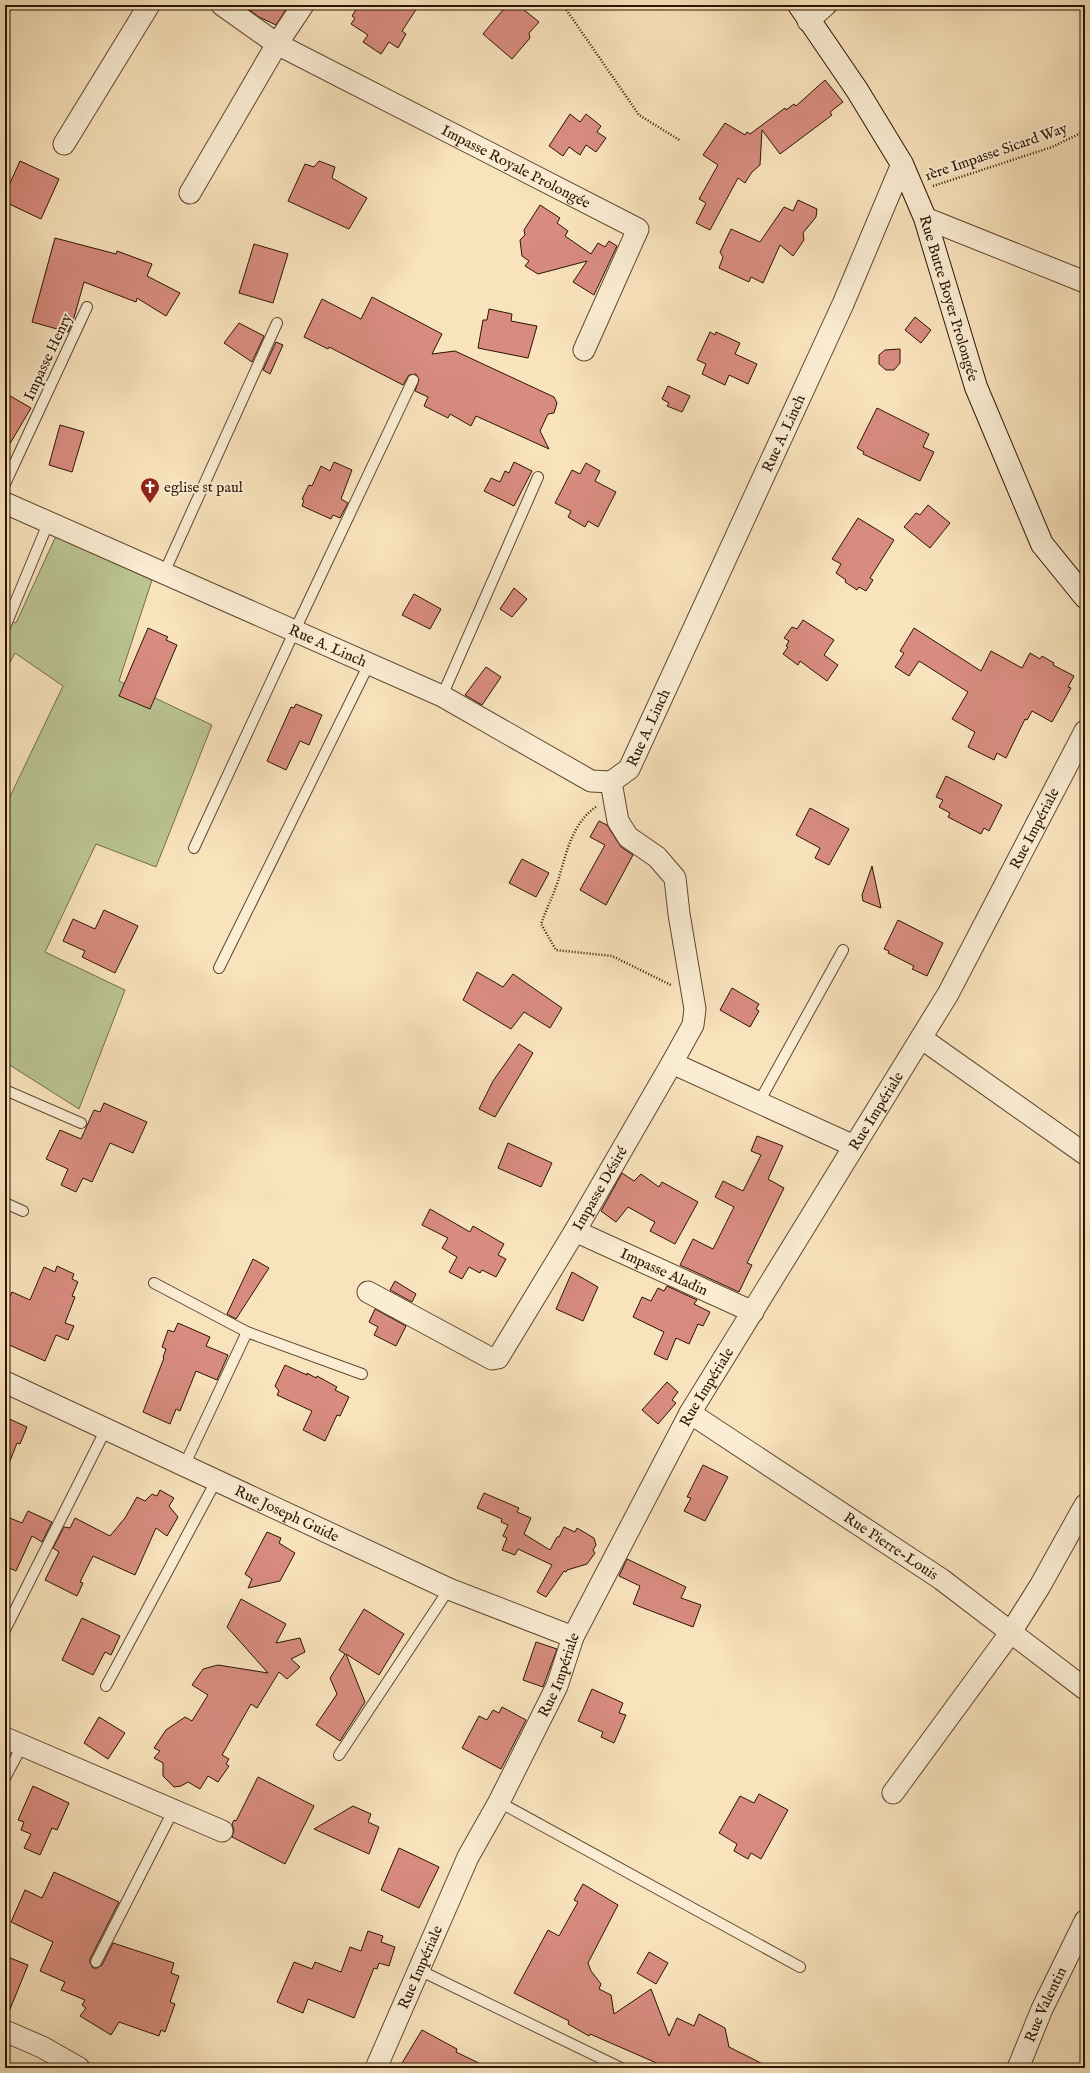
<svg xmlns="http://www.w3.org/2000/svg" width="1090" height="2073" font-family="'IM FELL English',serif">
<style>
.green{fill:#bbc493;stroke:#736c4a}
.building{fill:#d88c80;stroke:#2b1501}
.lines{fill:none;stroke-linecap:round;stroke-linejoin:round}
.lane-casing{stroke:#5e4830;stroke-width:12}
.street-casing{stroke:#5e4830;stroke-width:23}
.secondary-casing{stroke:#2b1501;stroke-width:24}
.path{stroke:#2b1501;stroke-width:2.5;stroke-dasharray:1 2;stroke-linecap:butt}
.lane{stroke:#fbedd4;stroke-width:10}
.street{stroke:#fbedd4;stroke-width:21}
.secondary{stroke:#fbedd4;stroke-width:22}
.labels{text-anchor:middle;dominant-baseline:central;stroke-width:4;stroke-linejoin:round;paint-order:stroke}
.street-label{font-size:15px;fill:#2b1501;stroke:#fbedd4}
.poi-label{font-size:15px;fill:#2b1501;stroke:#fbedd4;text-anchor:start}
</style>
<rect width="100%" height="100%" fill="#f9e3bd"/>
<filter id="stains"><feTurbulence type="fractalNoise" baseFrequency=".005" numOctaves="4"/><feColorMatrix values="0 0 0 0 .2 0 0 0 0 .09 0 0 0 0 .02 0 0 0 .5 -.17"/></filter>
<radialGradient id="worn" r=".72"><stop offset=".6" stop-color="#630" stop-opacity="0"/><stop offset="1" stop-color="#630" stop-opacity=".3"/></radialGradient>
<!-- green -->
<polygon class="green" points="56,536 152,580 119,681 212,725 156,867 96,844 45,952 125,990 79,1109 5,1062 5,807 63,686 15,653 5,672 5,619 16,623"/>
<!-- building -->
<g class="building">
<polygon points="243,5 289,5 276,25 259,17"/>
<polygon points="359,5 419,5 402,31 406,34 398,48 389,42 381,54 363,42 368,35 351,24 355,18 352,16"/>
<polygon points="507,5 518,5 539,22 529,33 530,38 512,59 483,34"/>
<polygon points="825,80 843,102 830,112 832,115 780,154 762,130 760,165 752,172 745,183 738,178 710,230 696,223 706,203 699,199 718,165 703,155 725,123 745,135 747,132 750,134 785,108 786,110 794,104 796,106"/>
<polygon points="570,114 580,122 586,114 601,126 597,132 606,138 596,152 586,145 580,155 569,147 563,156 549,146"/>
<polygon points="20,161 59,179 41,219 5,202 5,194"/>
<polygon points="319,161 335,167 332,178 367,198 349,229 288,201 305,164 314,167"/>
<polygon points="798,200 817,209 816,217 803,233 804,240 793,256 780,245 763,283 751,277 749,282 719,268 723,257 720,252 731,229 760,242 784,207 793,211"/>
<polygon points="540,205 560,218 557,223 568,231 565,236 591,254 598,243 605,247 609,241 617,246 594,295 573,282 587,261 538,274 525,266 529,261 522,256 520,240 525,235 524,230"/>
<polygon points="55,238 116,254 117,251 152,264 147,276 180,293 166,316 137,298 136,302 84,282 73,321 68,332 32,322"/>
<polygon points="254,244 288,254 273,303 239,293"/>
<polygon points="372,297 442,334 432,354 455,351 554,397 557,403 554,413 548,414 540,431 549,449 476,416 471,426 450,414 448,418 424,406 428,397 415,391 419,380 416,374 409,375 403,385 329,347 328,349 304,337 322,299 361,319"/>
<polygon points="489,309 512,314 511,321 537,326 528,358 478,348 483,320 487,320"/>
<polygon points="915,317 931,330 921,343 905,330"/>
<polygon points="239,323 264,336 252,362 224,343"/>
<polygon points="710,332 715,335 716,332 740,343 735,354 757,364 748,384 729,375 725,385 702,374 706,364 697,360"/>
<polygon points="276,342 283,345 270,374 263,370"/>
<polygon points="900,349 900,363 894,370 886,370 879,364 879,355 885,350"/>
<polygon points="668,386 690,396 682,412 667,406 669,403 662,399"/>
<polygon points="5,393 31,408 5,452"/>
<polygon points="877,408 929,434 923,447 934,452 920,481 863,454 864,452 857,448"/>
<polygon points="60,425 84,432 72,472 49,465"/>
<polygon points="334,462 352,470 341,499 348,503 340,518 333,515 331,519 302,506 304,500 302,499 309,485 312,486 321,466 330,471"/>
<polygon points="514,462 532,471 514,506 484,491 491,478 500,482 505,471 509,473"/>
<polygon points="586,463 600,471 595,481 616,492 598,527 588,521 585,527 568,517 571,511 555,503 572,470 580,474"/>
<polygon points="928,505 950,523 930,548 904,527 916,513 920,515"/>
<polygon points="858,518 894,540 870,578 873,580 866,591 859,587 857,590 845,582 846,580 836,573 841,564 832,559"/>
<polygon points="514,588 527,599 512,617 500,609"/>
<polygon points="414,594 441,609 430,629 402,615"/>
<polygon points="803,620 834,640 824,655 838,665 827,681 800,661 798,665 783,654 788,647 786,646 789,641 784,638 792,627 797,629"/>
<polygon points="148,628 168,637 166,640 177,645 150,709 119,696"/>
<polygon points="914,628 981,671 991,651 1022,668 1030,653 1040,659 1042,656 1054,663 1053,665 1074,676 1068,687 1071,688 1052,722 1032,711 1027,720 1025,719 1006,758 997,753 994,760 968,747 975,732 952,719 968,692 919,661 909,676 895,667 904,653 900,651"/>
<polygon points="486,667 501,677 482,705 465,695"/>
<polygon points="296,704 322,715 309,745 300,741 286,770 267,761 291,707 294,708"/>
<polygon points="946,776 1002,805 989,831 984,828 981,834 948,817 950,813 939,807 943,800 936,797"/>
<polygon points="810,808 849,829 829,865 815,858 820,848 796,835"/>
<polygon points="599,821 607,825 621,847 633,855 606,905 580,890 605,845 590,837"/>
<polygon points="522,859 549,873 536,897 509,883"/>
<polygon points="872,866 881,908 863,901 862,895"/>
<polygon points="104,910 138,926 115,973 82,957 85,951 63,941 73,919 95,929"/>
<polygon points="898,920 943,943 927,976 912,969 914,966 888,953 889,951 884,949"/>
<polygon points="477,972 503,987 513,974 562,1008 550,1028 524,1012 511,1029 463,1000"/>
<polygon points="732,988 759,1004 756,1009 759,1011 750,1027 720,1010"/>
<polygon points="519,1044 533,1053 495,1117 479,1109 493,1081"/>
<polygon points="104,1103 147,1122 133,1153 110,1143 92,1182 83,1178 76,1192 61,1185 68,1169 46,1159 60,1130 81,1139 94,1110 100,1112"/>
<polygon points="757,1136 783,1146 768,1179 784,1188 747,1263 752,1265 739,1292 680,1265 693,1239 713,1249 734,1207 715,1197 723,1181 743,1191 761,1155 751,1151"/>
<polygon points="508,1143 552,1163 541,1187 498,1168"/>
<polygon points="622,1173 634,1181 641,1174 659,1187 662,1182 698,1202 675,1244 650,1231 655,1222 628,1207 616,1222 601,1211"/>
<polygon points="430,1209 470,1232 473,1226 504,1244 498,1255 506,1259 496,1277 482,1270 480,1273 469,1267 462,1279 449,1272 457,1257 442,1248 448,1238 422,1225"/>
<polygon points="253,1259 269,1268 236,1319 227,1314"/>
<polygon points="57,1266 74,1274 72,1279 78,1282 72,1296 75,1297 65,1323 74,1326 68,1340 56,1335 45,1361 5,1343 5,1331 10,1320 5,1318 5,1308 12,1292 30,1300 44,1267 55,1272"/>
<polygon points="572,1272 598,1287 583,1321 556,1309"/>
<polygon points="395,1281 416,1294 412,1302 390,1290"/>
<polygon points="667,1286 697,1300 694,1304 710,1312 703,1326 698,1324 689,1344 676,1338 667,1360 654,1354 664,1332 633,1317 642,1297 651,1301 658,1288 664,1291"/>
<polygon points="375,1309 406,1326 396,1346 374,1335 378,1327 369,1322"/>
<polygon points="178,1323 210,1337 206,1346 228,1355 217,1380 196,1371 180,1411 176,1409 170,1424 143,1412 164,1358 163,1357 166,1349 162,1347 168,1330 174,1332"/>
<polygon points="285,1365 307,1375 307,1373 316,1378 317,1376 337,1387 335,1390 349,1397 340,1416 337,1415 325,1441 303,1430 312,1411 277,1395 279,1391 275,1386"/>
<polygon points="667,1382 678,1392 672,1400 676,1403 658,1424 642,1410"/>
<polygon points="5,1417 27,1427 20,1444 17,1443 6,1471"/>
<polygon points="703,1465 728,1477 705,1521 684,1511 691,1498 687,1497"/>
<polygon points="160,1490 174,1498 169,1506 178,1517 167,1536 156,1528 135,1575 93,1556 80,1582 83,1583 77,1596 45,1580 59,1552 53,1548 64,1527 70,1528 75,1518 110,1536 125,1518 137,1497 145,1501 152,1494 157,1496"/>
<polygon points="484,1493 519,1508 517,1512 531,1518 524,1534 550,1550 557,1537 559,1537 564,1527 575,1532 577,1528 594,1538 596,1545 593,1550 595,1553 587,1564 567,1570 566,1572 564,1571 546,1597 537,1592 552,1565 518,1549 515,1555 502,1550 507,1538 503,1536 508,1525 501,1522 502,1519 477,1508"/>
<polygon points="28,1511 52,1522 42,1542 32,1536 16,1571 5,1566 5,1516 22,1523"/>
<polygon points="267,1532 281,1538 279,1543 295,1553 280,1581 248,1588 252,1579 245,1574"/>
<polygon points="627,1559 686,1587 681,1598 701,1605 693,1627 633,1604 640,1586 619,1576"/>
<polygon points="241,1599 286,1624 276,1643 300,1638 305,1652 291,1659 300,1667 287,1679 279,1672 257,1708 251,1704 222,1755 229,1759 226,1764 229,1766 218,1782 208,1776 200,1789 188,1782 181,1786 174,1787 163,1776 163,1763 154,1758 160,1751 154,1748 166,1730 185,1717 192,1721 208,1695 192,1685 203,1669 218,1665 268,1673 227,1627"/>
<polygon points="364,1609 404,1634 379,1675 346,1654 365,1702 340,1741 316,1725 337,1694 330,1678 345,1654 339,1650"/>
<polygon points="82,1618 120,1636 111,1655 105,1652 93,1675 62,1660"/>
<polygon points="536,1642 557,1649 543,1687 523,1680"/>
<polygon points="592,1689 623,1703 619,1713 626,1715 614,1743 601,1737 603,1732 578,1721"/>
<polygon points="502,1707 526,1720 501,1769 462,1748 479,1716 487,1720 493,1710 499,1713"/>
<polygon points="99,1717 125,1733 108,1759 84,1743"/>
<polygon points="258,1777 314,1806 285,1864 232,1837 234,1830 232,1824 234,1820 236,1821"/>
<polygon points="33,1786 69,1803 57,1830 52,1828 40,1855 24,1848 31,1834 21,1830 24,1822 18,1820"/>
<polygon points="759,1794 788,1810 761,1859 751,1853 748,1859 734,1851 737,1844 719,1833 740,1796 754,1803"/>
<polygon points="353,1806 371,1814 368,1822 379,1827 369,1854 314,1829"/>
<polygon points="399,1848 439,1867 419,1908 381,1890"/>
<polygon points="54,1872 119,1902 90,1959 90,1963 93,1968 97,1968 102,1965 113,1943 174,1963 171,1973 179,1976 170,2002 175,2004 165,2032 161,2030 159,2036 119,2022 111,2035 80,2016 86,2008 82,2005 85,2000 61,1990 65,1982 40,1971 53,1942 11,1922 25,1890 42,1898"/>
<polygon points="583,1884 618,1905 588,1963 591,1971 601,1984 599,1989 611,1995 614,2014 651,1989 669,2036 677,2018 694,2026 699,2014 725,2028 729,2047 771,2068 668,2068 590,2034 589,2036 568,2024 569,2021 514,1993 548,1930 559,1936 578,1902 574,1900"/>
<polygon points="368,1931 383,1936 381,1942 395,1947 389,1966 379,1963 377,1969 374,1968 354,2018 308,1999 303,2013 277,2002 294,1962 312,1969 315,1962 341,1972 350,1947 361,1951"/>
<polygon points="649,1952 668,1963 656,1984 637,1973"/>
<polygon points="5,1956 28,1965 6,2019 5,2019"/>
<polygon points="422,2030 457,2049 456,2052 489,2068 399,2068"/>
</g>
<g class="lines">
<!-- lane casing -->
<g class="lane-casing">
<g id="lane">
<polyline points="5,484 87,307"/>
<polyline points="164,573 277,323"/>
<polyline points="5,627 49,521"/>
<polyline points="442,696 538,477"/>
<polyline points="194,848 295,630 413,380"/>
<polyline points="219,968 369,664"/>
<polyline points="5,1090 81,1123"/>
<polyline points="759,1102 843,950"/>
<polyline points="5,1203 23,1211"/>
<polyline points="154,1283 247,1332 362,1374"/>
<polyline points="184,1466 247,1332"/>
<polyline points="5,1630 106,1429"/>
<polyline points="106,1686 216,1481"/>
<polyline points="339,1755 449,1589"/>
<polyline points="5,1778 22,1746"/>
<polyline points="499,1802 800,1967"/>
<polyline points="96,1962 173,1811"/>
<polyline points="419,1970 621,2068"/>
</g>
</g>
<!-- street casing -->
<g class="street-casing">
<g id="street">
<polyline points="222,5 277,44 303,5"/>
<polyline points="808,21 826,5"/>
<polyline points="64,144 149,5"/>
<path id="s1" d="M190 193 277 44 638 229 584 350"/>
<polyline points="925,218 1085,282"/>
<path id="s2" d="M5 503 442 696 591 781 611 782 629 769 843 304 902 164"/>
<polyline points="611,782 618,821 628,837 657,857 675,878 679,914 695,1009 693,1025 672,1063"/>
<polyline points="921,1038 1085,1154"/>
<path id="s3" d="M575 1231 753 1312"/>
<path id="s4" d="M368 1292 492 1359 498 1358 575 1231 672 1063 854 1146"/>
<path id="s5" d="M5 1382 449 1589 573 1637"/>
<path id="s6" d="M690 1413 941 1579 1085 1689"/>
<polyline points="5,1738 222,1831"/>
<polyline points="893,1793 1011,1632 1040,1586 1085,1505"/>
<polyline points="5,2031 42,2047 79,2068"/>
<path id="s7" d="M376 2068 468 1857 499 1802 557 1686 573 1637 690 1413 948 994 1085 731"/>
<path id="s8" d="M1018 2068 1042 2009 1085 1921"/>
</g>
</g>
<!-- secondary casing -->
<g class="secondary-casing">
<g id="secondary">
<path id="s9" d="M799 5 857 90 902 164 925 218 976 387 1042 544 1085 597"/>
</g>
</g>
<!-- path -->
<g class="path">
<polyline points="563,5 639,115 681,141"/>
<polyline points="933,186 1052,147 1085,131"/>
<path d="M596 807C572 823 566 854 558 881 553 896 546 910 541 924L556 950 612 956 671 985"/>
</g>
<!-- lane -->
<use href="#lane" class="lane"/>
<!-- street -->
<use href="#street" class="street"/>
<!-- secondary -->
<use href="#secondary" class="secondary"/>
</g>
<!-- icons -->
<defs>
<g id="church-pin" transform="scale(1)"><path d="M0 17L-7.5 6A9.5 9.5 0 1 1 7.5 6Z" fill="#8f2418" stroke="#fbedd4"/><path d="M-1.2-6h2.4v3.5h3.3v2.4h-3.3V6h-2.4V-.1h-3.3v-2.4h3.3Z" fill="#fff"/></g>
</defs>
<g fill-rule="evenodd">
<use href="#church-pin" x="150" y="487"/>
</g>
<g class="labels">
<!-- street labels -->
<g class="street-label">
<text transform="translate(996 152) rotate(-19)">1ère Impasse Sicard Way</text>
<text stroke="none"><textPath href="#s1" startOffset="441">Impasse Royale Prolongée</textPath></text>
<text stroke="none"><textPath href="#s9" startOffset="332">Rue Butte Boyer Prolongée</textPath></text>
<text transform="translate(48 357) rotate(-65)">Impasse Henry</text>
<text stroke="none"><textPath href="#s2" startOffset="1061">Rue A. Linch</textPath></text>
<text stroke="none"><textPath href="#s2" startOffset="353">Rue A. Linch</textPath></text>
<text stroke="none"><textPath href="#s2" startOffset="737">Rue A. Linch</textPath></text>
<text stroke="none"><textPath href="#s7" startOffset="1406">Rue Impériale</textPath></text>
<text stroke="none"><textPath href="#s7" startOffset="1082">Rue Impériale</textPath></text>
<text stroke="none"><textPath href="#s4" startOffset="345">Impasse Désiré</textPath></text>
<text stroke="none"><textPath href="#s3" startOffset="98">Impasse Aladin</textPath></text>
<text stroke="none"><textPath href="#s7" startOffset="758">Rue Impériale</textPath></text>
<text stroke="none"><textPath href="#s5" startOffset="311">Rue Joseph Guide</textPath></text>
<text stroke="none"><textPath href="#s6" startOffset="241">Rue Pierre-Louis</textPath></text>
<text stroke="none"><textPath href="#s7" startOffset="434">Rue Impériale</textPath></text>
<text stroke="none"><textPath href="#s7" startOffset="110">Rue Impériale</textPath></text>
<text stroke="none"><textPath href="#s8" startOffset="69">Rue Valentin</textPath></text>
</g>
<!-- poi labels -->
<g class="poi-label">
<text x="164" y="487">eglise st paul</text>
</g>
</g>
<!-- margin -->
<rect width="1090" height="2073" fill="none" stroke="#f9e3bd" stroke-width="20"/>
<rect x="6" y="6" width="1078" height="2061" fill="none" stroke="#2b1501" stroke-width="2"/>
<rect x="10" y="10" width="1070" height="2053" fill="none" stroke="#2b1501"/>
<rect width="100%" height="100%" filter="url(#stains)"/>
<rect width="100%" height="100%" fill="url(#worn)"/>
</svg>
